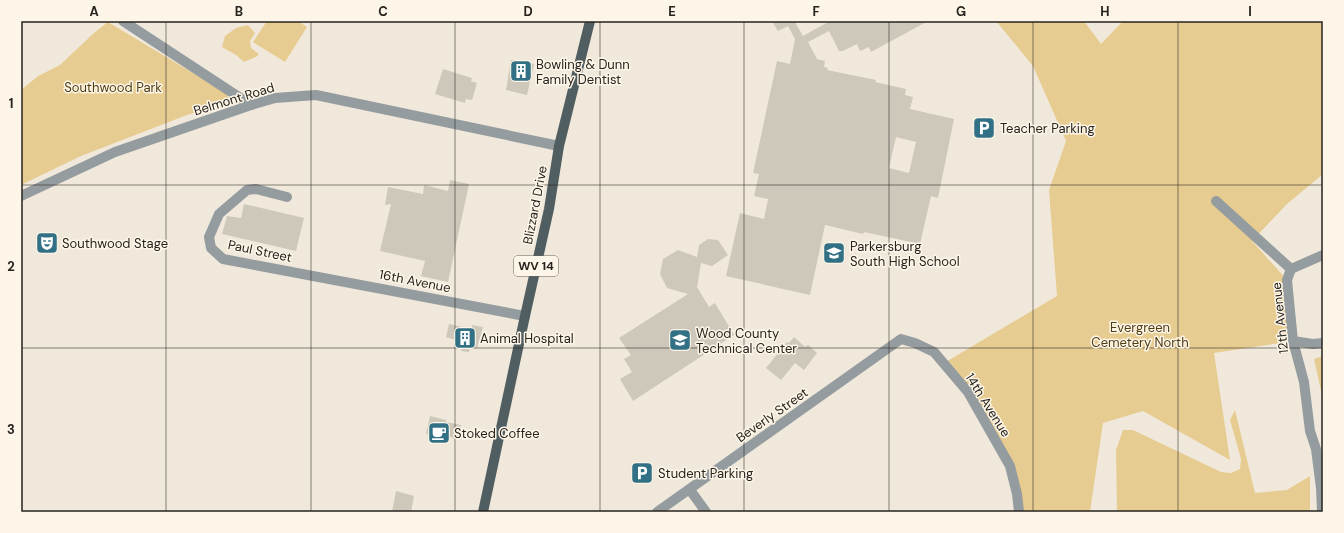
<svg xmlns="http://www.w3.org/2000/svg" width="1344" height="533" font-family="'DM Sans',sans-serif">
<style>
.green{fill:#e7cc91}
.building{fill:#cec8ba;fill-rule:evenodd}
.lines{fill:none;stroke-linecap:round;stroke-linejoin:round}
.minor{stroke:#959c9f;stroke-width:10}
.primary{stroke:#505d61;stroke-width:10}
.grid{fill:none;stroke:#26231e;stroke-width:1;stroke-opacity:0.55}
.labels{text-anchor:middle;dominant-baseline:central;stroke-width:3;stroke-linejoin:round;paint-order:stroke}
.shield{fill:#fdf6e8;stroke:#66625b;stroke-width:1}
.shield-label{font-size:12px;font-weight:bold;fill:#26231e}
.poi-label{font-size:13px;fill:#26231e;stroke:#fdf6e8;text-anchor:start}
.park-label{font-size:13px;fill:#4f3d12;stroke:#fdf6e8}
.street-label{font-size:13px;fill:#26231e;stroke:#fdf6e8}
.neatline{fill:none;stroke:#26231e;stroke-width:1.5}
.grid-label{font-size:13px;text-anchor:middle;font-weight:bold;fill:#26231e}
</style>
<rect width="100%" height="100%" fill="#f0e9db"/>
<!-- green -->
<g class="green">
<polygon points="267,21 298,21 307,27 285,62 253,42"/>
<polygon points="996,21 1084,21 1101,44 1123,21 1323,21 1323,174 1287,204 1252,241 1287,280 1293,341 1214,353 1230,460 1143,411 1103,423 1090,512 1019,512 1010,466 944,363 1057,296 1049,190 1066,141 1033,66"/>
<polygon points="108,22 226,93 229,98 226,103 187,115 81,156 21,185 21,90 38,76 60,65 94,33"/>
<polygon points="248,25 255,33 250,41 251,48 259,54 256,57 244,62 236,55 222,47 225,36 236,28"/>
<polygon points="1323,356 1323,400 1314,359"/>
<polygon points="1235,410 1255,493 1287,490 1310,476 1310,512 1117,512 1116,450 1123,430 1133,430 1221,472 1231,473 1240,469 1241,459 1230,420"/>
</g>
<!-- building -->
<g class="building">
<path d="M772 21H797L795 22 803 36 830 21H928L871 52 869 47 860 51 857 44 843 51H839L829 31 808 42 817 59 825 61 824 67 828 68 827 70 876 80 875 82 906 89 905 95 913 97 910 109 954 119 938 198 931 196 920 244 864 232 863 234 825 225 810 295 726 276 740 213 764 219 768 199 754 196 759 174 753 173 777 61 790 64 795 39 788 26 778 31ZM896 137 916 142 909 173 889 168Z"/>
<polygon points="511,60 534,64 527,95 506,90"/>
<polygon points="443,69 472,78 471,81 477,83 472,100 466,99 465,103 435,94"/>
<polygon points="450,180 469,184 448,282 421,276 425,261 380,251 391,204 385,205 388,187 423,194 424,185 448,191"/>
<polygon points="244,204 304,218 296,251 222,234 227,216 241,218"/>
<polygon points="708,239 718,240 728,255 712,266 701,263 697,287 709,307 715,303 734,335 633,401 620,379 632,372 624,359 631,355 619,338 688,294 667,288 660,274 663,259 678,250 697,257 699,245"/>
<polygon points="449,324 472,329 472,325 483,327 477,348 470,347 469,352 461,351 462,346 455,344 456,340 446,337"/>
<polygon points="794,337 805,347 808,345 817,353 804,370 795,363 781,380 766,368 787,342 789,343"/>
<polygon points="430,416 446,420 446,422 461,425 458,439 442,435 442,438 426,434"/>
<polygon points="396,491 414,496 411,512 392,512"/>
</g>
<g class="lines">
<!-- minor -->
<g class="minor">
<polyline points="123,21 251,105"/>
<polyline points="21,196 115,152 251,105 275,98 316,95 559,146"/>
<polyline points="287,197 256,189 247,190 219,214 209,237 211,248 223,259 525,316"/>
<polyline points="1216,201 1291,269 1287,280 1293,341 1304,382 1310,431 1316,449 1321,488 1322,512"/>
<polyline points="1291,269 1323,255"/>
<polyline points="1293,341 1313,344 1323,343"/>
<polyline points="690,490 706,512"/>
<polyline points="657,512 901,339 915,343 934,352 968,392 1010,466 1017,494 1019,512"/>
</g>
<!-- primary -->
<polyline class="primary" points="483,512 525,316 549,209 559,146 590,21"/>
</g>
<!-- grid -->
<path class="grid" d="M166 21V512M311 21V512M455 21V512M600 21V512M744 21V512M889 21V512M1033 21V512M1178 21V512M21 185H1323M21 348H1323"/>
<!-- icons -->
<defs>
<g id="building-square" transform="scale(1.15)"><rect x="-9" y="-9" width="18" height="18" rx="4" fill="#327085" stroke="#fdf6e8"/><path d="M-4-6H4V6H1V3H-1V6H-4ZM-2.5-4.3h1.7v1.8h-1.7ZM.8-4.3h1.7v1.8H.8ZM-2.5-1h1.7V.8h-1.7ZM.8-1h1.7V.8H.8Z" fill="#fff"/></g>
<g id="parking-square" transform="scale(1.15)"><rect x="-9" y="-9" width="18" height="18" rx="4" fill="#327085" stroke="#fdf6e8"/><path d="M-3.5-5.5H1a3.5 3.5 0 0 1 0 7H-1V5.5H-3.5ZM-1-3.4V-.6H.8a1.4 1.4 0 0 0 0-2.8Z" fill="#fff"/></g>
<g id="theatre-square" transform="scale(1.15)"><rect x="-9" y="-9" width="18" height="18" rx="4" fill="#327085" stroke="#fdf6e8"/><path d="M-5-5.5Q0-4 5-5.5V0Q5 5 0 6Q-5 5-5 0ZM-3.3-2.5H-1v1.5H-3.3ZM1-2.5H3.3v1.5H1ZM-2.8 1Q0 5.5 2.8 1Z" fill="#fff"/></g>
<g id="school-square" transform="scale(1.15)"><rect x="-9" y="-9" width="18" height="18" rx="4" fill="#327085" stroke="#fdf6e8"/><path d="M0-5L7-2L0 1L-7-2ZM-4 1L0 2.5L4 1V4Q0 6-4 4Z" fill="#fff"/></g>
<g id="cafe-square" transform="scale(1.15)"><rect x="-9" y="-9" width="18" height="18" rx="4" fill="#327085" stroke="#fdf6e8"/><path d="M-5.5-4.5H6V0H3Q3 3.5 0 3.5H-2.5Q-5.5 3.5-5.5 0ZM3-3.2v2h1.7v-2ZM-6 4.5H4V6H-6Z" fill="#fff"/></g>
</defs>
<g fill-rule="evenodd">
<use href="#building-square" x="521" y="71"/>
<use href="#parking-square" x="984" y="128"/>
<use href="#theatre-square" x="47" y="243"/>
<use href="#school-square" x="834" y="253"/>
<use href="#building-square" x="465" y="338"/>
<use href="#school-square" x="680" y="340"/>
<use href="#cafe-square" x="439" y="433"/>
<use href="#parking-square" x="642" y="473"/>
</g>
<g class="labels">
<!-- shield labels -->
<rect class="shield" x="514" y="256" width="44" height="20" rx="3"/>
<g class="shield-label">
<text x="536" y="266">WV 14</text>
</g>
<!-- poi labels -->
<g class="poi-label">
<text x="536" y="64">Bowling &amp; Dunn<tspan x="536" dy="15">Family Dentist</tspan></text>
<text x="1000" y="128">Teacher Parking</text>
<text x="62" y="243">Southwood Stage</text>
<text x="850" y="246">Parkersburg<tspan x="850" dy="15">South High School</tspan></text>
<text x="696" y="333">Wood County<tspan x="696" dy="15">Technical Center</tspan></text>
<text x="480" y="338">Animal Hospital</text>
<text x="454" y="433">Stoked Coffee</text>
<text x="658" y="473">Student Parking</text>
</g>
<!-- park labels -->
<g class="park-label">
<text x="113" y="87">Southwood Park</text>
<text x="1140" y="327">Evergreen<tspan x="1140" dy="15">Cemetery North</tspan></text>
</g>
<!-- street labels -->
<g class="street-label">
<text transform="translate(234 99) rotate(-17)">Belmont Road</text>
<text transform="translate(535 205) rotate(-79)">Blizzard Drive</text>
<text transform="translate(260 251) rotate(12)">Paul Street</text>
<text transform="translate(415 281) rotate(11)">16th Avenue</text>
<text transform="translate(1280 318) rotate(-96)">12th Avenue</text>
<text transform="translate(988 405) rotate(58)">14th Avenue</text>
<text transform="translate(772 415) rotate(-35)">Beverly Street</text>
</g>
</g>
<!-- border -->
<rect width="1344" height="533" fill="none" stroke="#fdf6e8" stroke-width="44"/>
<rect x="22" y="22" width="1300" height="489" class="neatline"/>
<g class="grid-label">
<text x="94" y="16">A</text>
<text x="239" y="16">B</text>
<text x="383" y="16">C</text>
<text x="528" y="16">D</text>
<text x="672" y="16">E</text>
<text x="816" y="16">F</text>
<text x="961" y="16">G</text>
<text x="1105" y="16">H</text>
<text x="1250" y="16">I</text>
<text x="11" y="108">1</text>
<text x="11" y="271">2</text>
<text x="11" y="434">3</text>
</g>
</svg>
